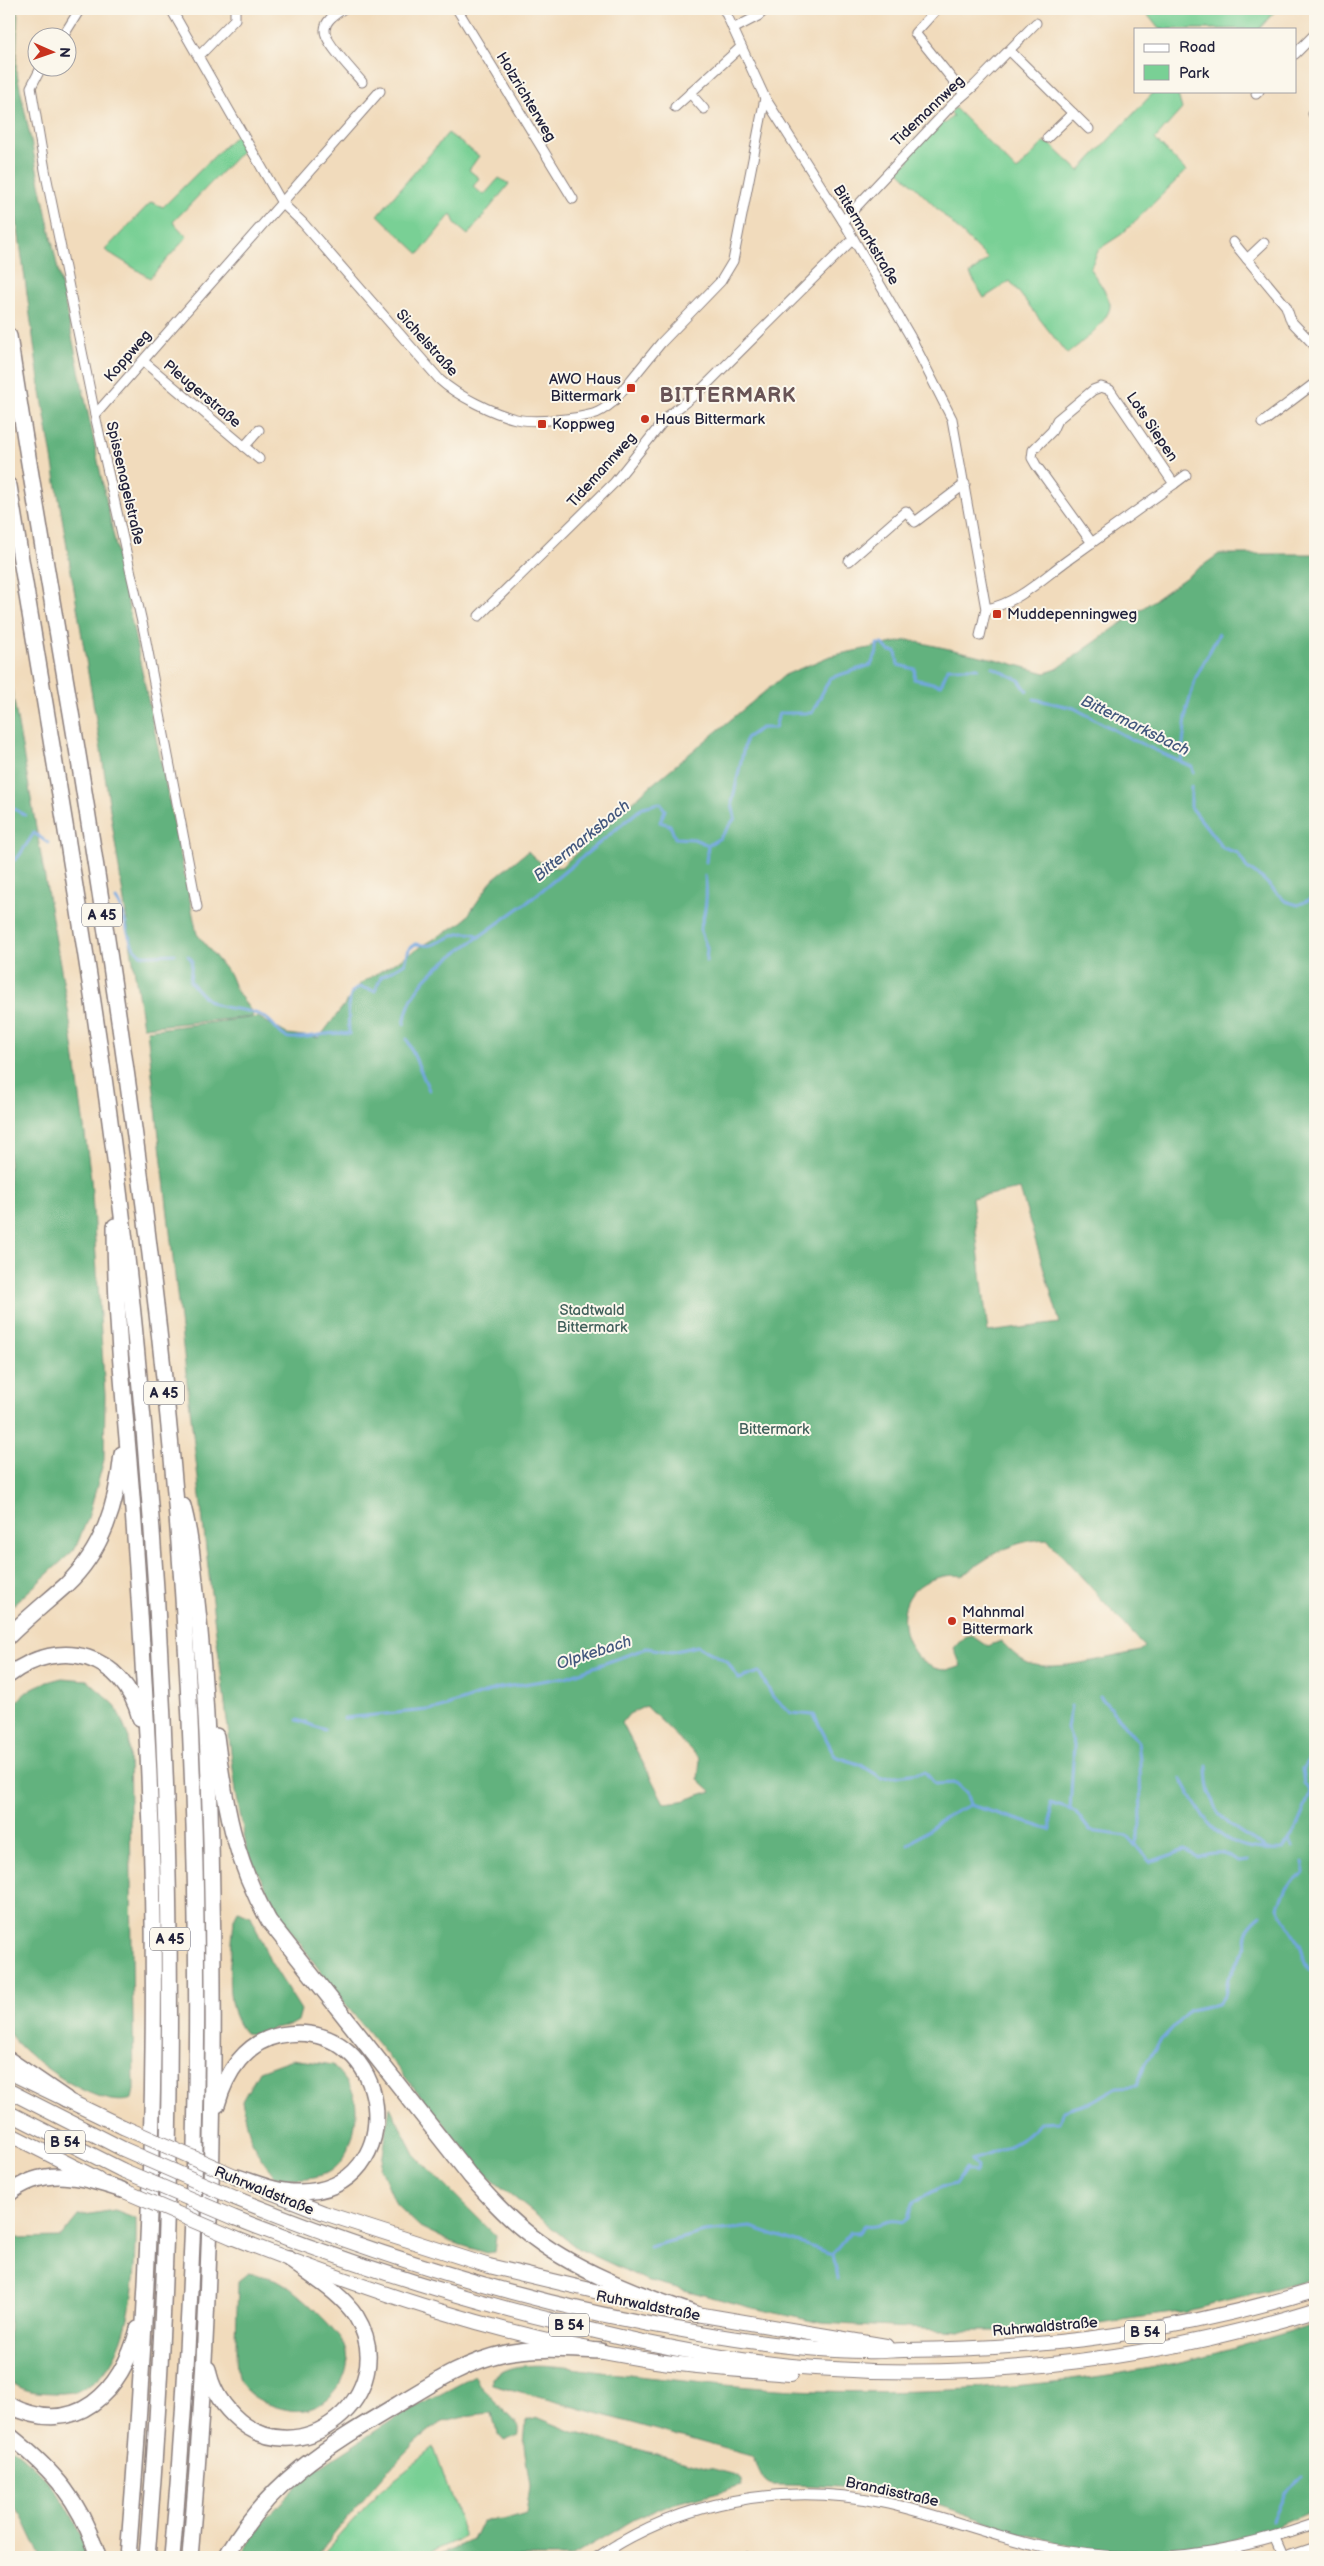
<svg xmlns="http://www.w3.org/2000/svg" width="1324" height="2566" font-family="'Balsamiq Sans',sans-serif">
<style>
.green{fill:#79d095;stroke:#4e7968}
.forest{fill:#62b27e;stroke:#426a5c;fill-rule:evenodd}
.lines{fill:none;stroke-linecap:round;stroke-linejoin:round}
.stream{stroke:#73a7e0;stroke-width:3}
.minor-casing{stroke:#8a7e7c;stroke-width:11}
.tertiary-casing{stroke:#8a7e7c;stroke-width:12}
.trunk-casing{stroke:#8a7e7c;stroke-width:16}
.motorway-casing{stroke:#8a7e7c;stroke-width:18}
.minor{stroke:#fff;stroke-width:9}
.tertiary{stroke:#fff;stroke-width:10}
.trunk{stroke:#fff;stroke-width:14}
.motorway{stroke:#fff;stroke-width:15}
.trunk-bridge-casing{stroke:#8a7e7c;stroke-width:16;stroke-linecap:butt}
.trunk-bridge{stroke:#fff;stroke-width:14}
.poi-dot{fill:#c8321e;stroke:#fbf7ec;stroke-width:2}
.labels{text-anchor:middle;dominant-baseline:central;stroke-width:4;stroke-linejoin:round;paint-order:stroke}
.shield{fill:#fbf7ec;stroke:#636270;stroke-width:1}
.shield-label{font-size:14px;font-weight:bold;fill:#22223b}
.street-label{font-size:15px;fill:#22223b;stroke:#fbf7ec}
.poi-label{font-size:15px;fill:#22223b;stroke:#fbf7ec;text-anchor:start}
.park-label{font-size:15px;fill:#405f5a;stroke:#fbf7ec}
.water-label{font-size:16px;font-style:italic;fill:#42577d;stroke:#fbf7ec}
.district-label{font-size:20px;font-weight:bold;letter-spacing:1px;fill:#695456;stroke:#fbf7ec}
</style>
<rect width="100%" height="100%" fill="#fbf7ec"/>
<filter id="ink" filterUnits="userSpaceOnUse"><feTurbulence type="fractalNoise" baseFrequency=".02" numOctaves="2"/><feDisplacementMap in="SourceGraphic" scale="10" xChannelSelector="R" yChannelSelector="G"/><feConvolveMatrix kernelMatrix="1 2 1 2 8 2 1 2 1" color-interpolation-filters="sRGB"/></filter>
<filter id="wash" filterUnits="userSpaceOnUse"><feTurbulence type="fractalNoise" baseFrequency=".0096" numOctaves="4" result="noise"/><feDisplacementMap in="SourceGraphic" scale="20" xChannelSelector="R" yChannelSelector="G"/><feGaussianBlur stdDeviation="1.12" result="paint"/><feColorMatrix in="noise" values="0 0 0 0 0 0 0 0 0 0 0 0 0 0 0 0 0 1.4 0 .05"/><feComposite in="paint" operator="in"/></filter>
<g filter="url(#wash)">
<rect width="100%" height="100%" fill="#f1dbbc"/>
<!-- green -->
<g class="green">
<polygon points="1143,9 1277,9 1259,29 1159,29"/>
<path d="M1155 91H1198L1178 95 1182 109 1155 139 1186 171 1122 234 1099 249 1090 269C1097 279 1107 292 1110 304 1112 319 1079 345 1067 354L1010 281 984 298 970 274 988 259 898 170 909 161 907 158 942 122 944 124 953 116 950 113 955 108 1017 171 1043 143H1049L1079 171Z"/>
<polygon points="238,133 245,148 173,222 187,237 150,278 105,250 151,202 163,207"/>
<polygon points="448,133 479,156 469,170 479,178 473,187 484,195 499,178 509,184 468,235 456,225 451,214 419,254 378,215"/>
<polygon points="434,2448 465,2537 420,2557 323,2557 326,2550 379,2492"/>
</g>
<!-- forest -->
<g class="forest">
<polygon points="9,9 18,9 16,69 197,934 230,975 236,990 253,1014 252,1017 143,1027 101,750 39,380 14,200 9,156"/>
<path d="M1219 554H1315V2279L1188 2311 1038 2331H960L822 2323 753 2308 646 2280 577 2248 485 2174 336 1993 279 1914 247 1851 236 1792 211 1593 147 1030 258 1017 287 1034 319 1038 361 983 464 921 493 879 528 851C537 861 547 869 561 867L649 787 785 675 830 656 908 640 995 659 1045 673 1057 669ZM1020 1189 1060 1323 988 1332 972 1198ZM1047 1539 1145 1647 1140 1651C1114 1656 1052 1673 1028 1663 1017 1658 1009 1649 1001 1641L988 1646 972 1635 964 1637 954 1648 961 1666C913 1690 873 1596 936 1578 945 1576 952 1574 962 1576 990 1555 1011 1541 1047 1539ZM646 1706 700 1759 698 1779 711 1791 682 1801 664 1803 622 1723 629 1714Z"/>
<polygon points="9,673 69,1015 91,1179 105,1395 104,1460 88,1518 75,1549 9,1609"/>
<path d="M62 1678 87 1680 115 1705 129 1738 134 2090 132 2099C99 2111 27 2059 9 2033V1713C25 1689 34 1685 62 1678Z"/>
<path d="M238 1911 251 1916 270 1961 301 2010 298 2021 291 2025 274 2028 262 2035 245 2033C220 2005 232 1954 234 1919Z"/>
<path d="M292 2059 333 2065C339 2073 349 2083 353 2093 362 2115 350 2166 325 2174 309 2180 291 2179 275 2176 250 2147 250 2137 242 2101L259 2071Z"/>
<polygon points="390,2107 414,2154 496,2236 494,2252 487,2253 451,2242 420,2227 396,2204 381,2169"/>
<path d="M115 2210 136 2218C137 2272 134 2398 55 2393 35 2392 25 2393 9 2380V2241L16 2238 61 2237 78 2216Z"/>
<path d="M248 2273C258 2275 272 2277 281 2282 297 2291 338 2330 345 2346 355 2369 334 2401 312 2408 299 2413 284 2410 271 2405 260 2401 244 2393 239 2380 233 2367 238 2300 238 2281Z"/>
<path d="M1315 2324V2510C1291 2520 1266 2532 1241 2538 1183 2554 1115 2554 1056 2542 1010 2532 967 2513 922 2500 873 2487 822 2485 772 2485 760 2482 759 2465 751 2456L492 2384V2378C502 2371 511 2367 523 2366 549 2363 576 2369 602 2372 655 2378 708 2384 761 2388 888 2397 1041 2390 1166 2365 1217 2355 1266 2338 1315 2324Z"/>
<path d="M475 2376 479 2384 519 2427V2435L504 2441 497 2433 492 2413C477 2414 461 2416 446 2421 415 2431 345 2522 321 2550L318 2557H242L258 2527 308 2475 397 2417Z"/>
<polygon points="539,2418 573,2432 736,2475 742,2479 742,2486 668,2505 635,2519 570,2557 433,2557 473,2540 482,2521 503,2520 526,2513 530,2486 524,2446 526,2421"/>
<path d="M9 2446C49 2477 75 2507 87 2557H41L21 2515 9 2502Z"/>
</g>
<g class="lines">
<!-- stream -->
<g class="stream">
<polyline points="992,667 1019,680 1027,691"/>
<polyline points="1034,699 1074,708 1131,739 1192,767 1193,772"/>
<polyline points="1181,762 1187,708 1196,677 1219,634"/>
<polyline points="1191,787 1191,807 1223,848 1238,853 1247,868 1263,879 1285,901 1298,905 1315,897"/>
<polyline points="9,806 25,815"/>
<polyline points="706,862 708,845"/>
<polyline points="9,864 19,856 34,833 48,843"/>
<path d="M705 876C708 895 706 910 700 929L707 948 706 961"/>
<path d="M116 899C127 913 126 950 143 955 148 956 167 954 175 954"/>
<path d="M188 956 192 960 190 981C196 989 203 997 212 1003 227 1011 250 1007 267 1019 276 1025 280 1038 291 1038 311 1039 329 1030 349 1034L348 1006 352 992 360 987 375 991 381 977 405 963 409 949 415 944C420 944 426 946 431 945 449 940 460 927 480 936L529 901 643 807 660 803 665 810 660 822 670 825 675 838 694 839 708 845 720 838 735 818 732 803 746 738 761 728H775L779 713H812L830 678 871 665 877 652V644H883L889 651 896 652 898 665 915 669 914 679 941 685 948 668H978"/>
<path d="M404 1024C411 979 446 961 480 936"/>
<polyline points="407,1039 429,1090"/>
<polyline points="1100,1696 1138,1742 1140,1759 1141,1825 1135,1845"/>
<path d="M344 1718 438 1709 499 1688 566 1677 647 1648 671 1652 697 1646 727 1661 739 1679 759 1672 773 1697 791 1713 814 1715 835 1756 861 1765 882 1778 925 1772 935 1784 956 1783 966 1792 970 1805 1051 1830 1050 1803 1075 1811 1090 1831 1127 1836 1150 1862 1185 1850 1198 1857C1215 1851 1224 1850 1239 1862L1248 1861"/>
<polyline points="297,1720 325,1730"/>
<path d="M1207 1765C1208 1818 1225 1822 1267 1849"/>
<path d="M1181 1778C1208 1828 1221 1852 1283 1849 1296 1832 1304 1812 1310 1792L1304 1783 1302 1769 1315 1750"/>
<polyline points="1070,1810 1074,1745 1067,1728 1071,1706"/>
<polyline points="1290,1840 1293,1847"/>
<polyline points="908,1845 947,1816 970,1805"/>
<path d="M1302 1862 1304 1872 1286 1888 1278 1906C1283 1919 1291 1928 1298 1941 1308 1957 1297 1959 1315 1975"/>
<polyline points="649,2247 704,2232 751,2227 833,2254"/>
<path d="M838 2279 833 2254 850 2233H858L865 2225C879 2228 888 2217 903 2222L908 2218 913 2202 941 2187 956 2184 966 2169 975 2173 976 2166 971 2160C996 2153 1025 2142 1041 2122L1059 2121 1063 2111 1089 2103 1118 2087 1137 2086 1145 2064 1160 2041 1190 2010 1218 2004 1225 1995 1228 1978 1247 1946C1241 1933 1252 1922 1261 1915"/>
<polyline points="1272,2521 1284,2493 1302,2477"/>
</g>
</g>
</g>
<g filter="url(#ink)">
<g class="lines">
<!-- minor casing -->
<g class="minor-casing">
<g id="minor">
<path d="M171 9 282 203 303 223 440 380C456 395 494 414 516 419 534 423 575 419 593 414 601 412 607 407 613 402L661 343 721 281 733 261 765 98"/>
<path d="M343 9C336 14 325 20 325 30 324 42 353 71 362 82"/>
<polyline points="457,9 573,199"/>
<polyline points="724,9 765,98 843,221 910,336 952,419 986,609 980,636"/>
<polyline points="937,9 915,33 964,94"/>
<polyline points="733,29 758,16 766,9"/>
<polyline points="62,38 80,9"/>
<polyline points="1010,51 1089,129"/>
<polyline points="1295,54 1315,34"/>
<polyline points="199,56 235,19 235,9"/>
<polyline points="41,68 31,87 45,170 95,415 144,631 197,907"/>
<polyline points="690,93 704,109"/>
<polyline points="1256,94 1259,91"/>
<polyline points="675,107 741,47"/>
<polyline points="1313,114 1315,111"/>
<polyline points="1047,138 1073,113"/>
<polyline points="843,221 952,105 975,85 1036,23"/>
<polyline points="1233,242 1286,306 1291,321 1315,346"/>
<polyline points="1247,259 1264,243"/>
<polyline points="143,361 259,459"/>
<polyline points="95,415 380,91"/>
<polyline points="1262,423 1315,383"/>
<polyline points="244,447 259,430"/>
<polyline points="1174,484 1186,475"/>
<polyline points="849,561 906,511 915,522 965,484"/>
<path d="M986 609C1016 604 1042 579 1065 562 1101 536 1138 510 1174 484L1110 390 1101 387 1093 390 1057 420 1052 431 1033 450 1032 458 1036 465 1092 543"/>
<polyline points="479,616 614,483 667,417 702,389 853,239"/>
<polyline points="1275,2539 1283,2557"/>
<polyline points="746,2557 747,2557"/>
<polyline points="1285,2557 1315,2547"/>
</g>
</g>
<!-- tertiary casing -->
<g class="tertiary-casing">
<g id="tertiary">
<path d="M598 2557C679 2501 784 2482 881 2502 935 2513 988 2535 1042 2547 1071 2553 1099 2556 1128 2557"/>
<path d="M1162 2557C1216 2554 1264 2542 1315 2524"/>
</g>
</g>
<!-- trunk casing -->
<g class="trunk-casing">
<g id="trunk">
<polyline points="9,2072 123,2127"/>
<polyline points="9,2091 123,2149"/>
<polyline points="9,2113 122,2170"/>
<polyline points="9,2134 98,2179"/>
<polyline points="268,2191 324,2213 489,2266 662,2307"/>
<path d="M235 2198C383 2258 537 2306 694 2332 750 2342 808 2350 865 2351 878 2352 891 2350 904 2350 1050 2349 1176 2332 1315 2290"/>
<path d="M235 2218C342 2261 451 2296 563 2323 645 2344 730 2362 815 2368 984 2380 1153 2360 1315 2310"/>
<path d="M234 2238C366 2290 503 2337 643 2359 692 2367 741 2370 791 2374"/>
<polyline points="685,2312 886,2346"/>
</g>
</g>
<!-- motorway casing -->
<g class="motorway-casing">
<g id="motorway">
<path d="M9 336C31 484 58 632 82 779 119 1008 152 1239 173 1469 205 1830 204 2197 172 2557"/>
<path d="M9 486C54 765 106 1043 134 1324 176 1734 181 2147 147 2557"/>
<path d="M115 1226C115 1308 123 1391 130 1473 138 1567 143 1660 148 1754 161 2022 150 2291 128 2557"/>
<path d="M183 1506C192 1541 194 1575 198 1611 206 1688 209 1765 211 1843 217 2081 211 2320 190 2557"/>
<path d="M9 1636C27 1618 47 1602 66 1585 103 1550 117 1504 122 1454"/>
<path d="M9 1675C61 1636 123 1654 140 1718"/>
<path d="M216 1736C225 1805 234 1860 269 1921L471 2177C488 2196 505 2215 525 2231 571 2269 639 2295 696 2314"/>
<polyline points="9,2060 66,2099"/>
<path d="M217 2105C226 2073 245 2042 280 2035 395 2015 413 2192 299 2192 278 2193 256 2183 237 2177"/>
<path d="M9 2194C43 2165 84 2177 122 2190"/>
<path d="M208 2369C211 2387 220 2402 233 2415 298 2481 404 2393 356 2316 340 2292 311 2276 289 2259"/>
<path d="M9 2405C76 2440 122 2391 138 2329"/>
<path d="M9 2435C54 2471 81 2501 98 2557"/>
<path d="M226 2557C267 2482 328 2446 400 2403 433 2383 467 2361 506 2353 537 2347 570 2350 601 2351"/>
</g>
</g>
<!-- minor -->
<use href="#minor" class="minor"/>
<!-- tertiary -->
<use href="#tertiary" class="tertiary"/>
<!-- trunk -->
<use href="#trunk" class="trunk"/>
<!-- motorway -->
<use href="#motorway" class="motorway"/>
<!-- trunk-bridge casing -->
<g class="trunk-bridge-casing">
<g id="trunk-bridge">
<polyline points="123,2127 237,2177"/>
<polyline points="123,2149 235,2198"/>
<polyline points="122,2170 235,2218"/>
<polyline points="122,2190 234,2238"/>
</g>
</g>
<!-- trunk-bridge -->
<use href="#trunk-bridge" class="trunk-bridge"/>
</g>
</g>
<!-- markers -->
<g class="poi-dot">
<rect x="626" y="383" width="10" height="10" rx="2.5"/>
<circle cx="645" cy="419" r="5"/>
<rect x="537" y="419" width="10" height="10" rx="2.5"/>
<rect x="992" y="609" width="10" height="10" rx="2.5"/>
<circle cx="952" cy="1621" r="5"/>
</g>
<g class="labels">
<!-- shield labels -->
<g class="shield">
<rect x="82" y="903.5" width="40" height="23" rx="4"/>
<rect x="144" y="1381.5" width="40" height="23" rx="4"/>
<rect x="150" y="1927.5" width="40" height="23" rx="4"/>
<rect x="45" y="2130.5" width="40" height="23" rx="4"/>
<rect x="549" y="2313.5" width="40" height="23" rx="4"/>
<rect x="1125" y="2320.5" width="40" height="23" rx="4"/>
</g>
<g class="shield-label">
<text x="102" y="915">A 45</text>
<text x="164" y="1393">A 45</text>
<text x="170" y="1939">A 45</text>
<text x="65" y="2142">B 54</text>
<text x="569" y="2325">B 54</text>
<text x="1145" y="2332">B 54</text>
</g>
<!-- street labels -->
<g class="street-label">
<text transform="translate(526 97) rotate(59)">Holzrichterweg</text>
<text transform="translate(928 111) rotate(-44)">Tidemannweg</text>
<text transform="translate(866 235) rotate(59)">Bittermarkstraße</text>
<text transform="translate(427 343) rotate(48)">Sichelstraße</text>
<text transform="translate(128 356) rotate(-49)">Koppweg</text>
<text transform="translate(202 394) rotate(40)">Pleugerstraße</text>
<text transform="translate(1152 427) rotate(56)">Lots Siepen</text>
<text transform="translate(602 470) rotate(-48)">Tidemannweg</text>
<text transform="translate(125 483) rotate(77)">Spissenagelstraße</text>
<text transform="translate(264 2191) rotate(22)">Ruhrwaldstraße</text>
<text transform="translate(648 2306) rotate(11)">Ruhrwaldstraße</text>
<text transform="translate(1045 2327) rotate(-5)">Ruhrwaldstraße</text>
<text transform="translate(892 2492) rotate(12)">Brandisstraße</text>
</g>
<!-- poi labels -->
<g class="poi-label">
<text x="621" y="379" text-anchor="end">AWO Haus<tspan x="621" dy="17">Bittermark</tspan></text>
<text x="655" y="419">Haus Bittermark</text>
<text x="552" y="424">Koppweg</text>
<text x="1007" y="614">Muddepenningweg</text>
<text x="962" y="1612">Mahnmal<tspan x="962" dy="17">Bittermark</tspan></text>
</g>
<!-- park labels -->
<g class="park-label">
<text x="592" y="1310">Stadtwald<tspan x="592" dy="17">Bittermark</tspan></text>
<text x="774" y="1429">Bittermark</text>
</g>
<!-- water labels -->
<g class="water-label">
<text transform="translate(1135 726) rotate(26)">Bittermarksbach</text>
<text transform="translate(582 841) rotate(-39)">Bittermarksbach</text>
<text transform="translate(594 1653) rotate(-18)">Olpkebach</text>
</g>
<!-- district labels -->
<g class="district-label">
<text x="728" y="396">BITTERMARK</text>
</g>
</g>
<!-- margin -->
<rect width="1324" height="2566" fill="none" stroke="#fbf7ec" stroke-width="30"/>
<!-- legend -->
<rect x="1134" y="28" width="162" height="65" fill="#fbf7ec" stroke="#a4a2a5"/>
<rect x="1144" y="44" width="25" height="8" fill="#ffffff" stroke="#a4a2a5"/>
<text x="1179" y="52" font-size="15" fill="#22223b">Road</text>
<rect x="1144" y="65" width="25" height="15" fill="#79d095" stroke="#a4a2a5"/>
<text x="1179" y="78" font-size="15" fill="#22223b">Park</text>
<!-- north arrow -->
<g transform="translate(52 52) rotate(92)"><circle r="24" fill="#fbf7ec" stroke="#a4a2a5"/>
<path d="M0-4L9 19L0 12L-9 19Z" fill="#c8321e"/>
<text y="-8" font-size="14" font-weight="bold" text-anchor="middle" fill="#22223b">N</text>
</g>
</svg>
